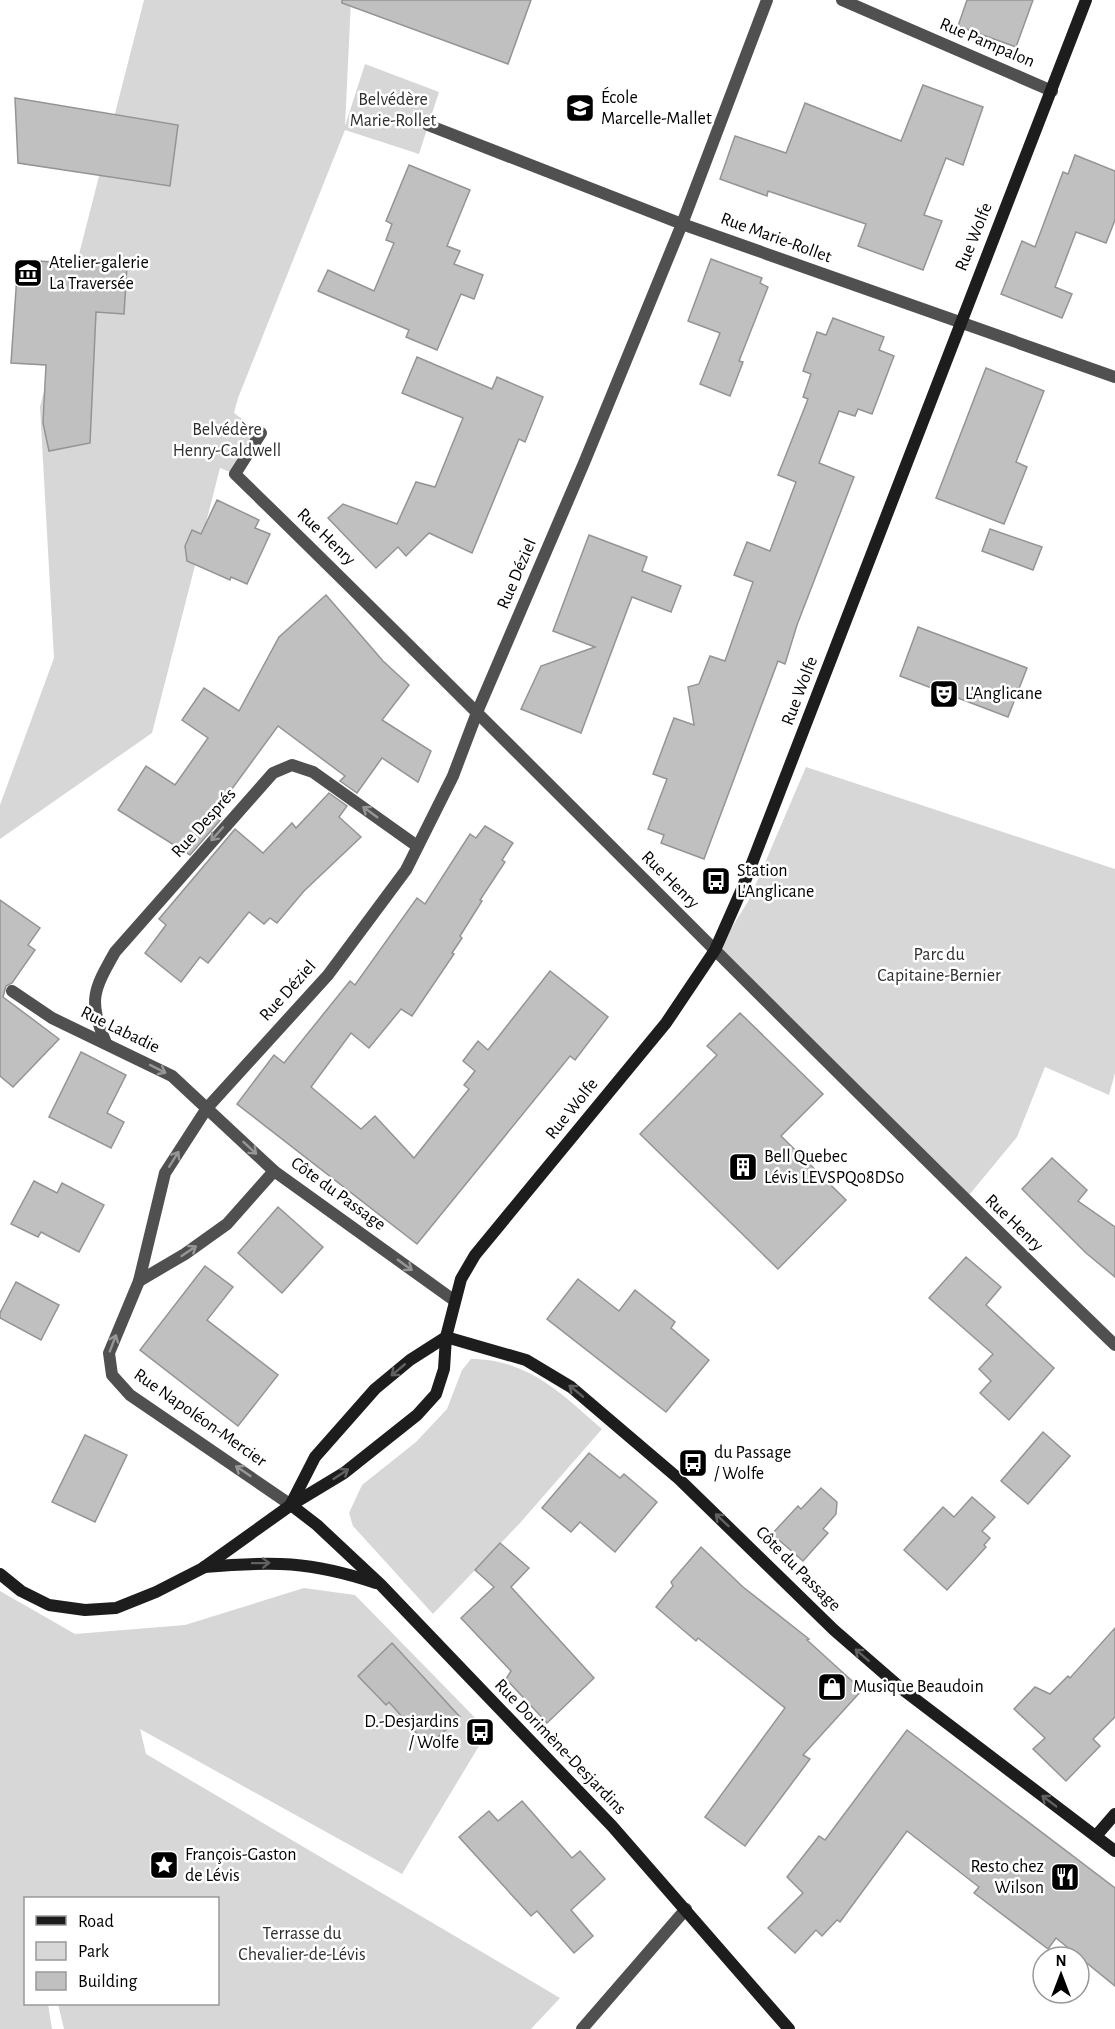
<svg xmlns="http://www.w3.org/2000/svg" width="1115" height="2029" font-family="'Alegreya Sans',sans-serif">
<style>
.green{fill:#d7d7d7}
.building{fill:#c0c0c0;stroke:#949494;stroke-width:1.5}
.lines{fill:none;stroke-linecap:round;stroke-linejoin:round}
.street{stroke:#505050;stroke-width:12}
.secondary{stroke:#1d1d1d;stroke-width:12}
.oneway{stroke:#969696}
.oneway2{stroke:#616161}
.labels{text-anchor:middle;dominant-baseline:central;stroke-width:5;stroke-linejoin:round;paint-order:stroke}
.street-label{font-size:18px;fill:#000;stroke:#fff}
.poi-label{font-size:18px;fill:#000;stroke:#fff;text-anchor:start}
.park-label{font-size:18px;fill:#2e2e2e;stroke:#fff}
</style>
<rect width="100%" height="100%" fill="#fff"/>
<!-- green -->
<g class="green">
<polygon points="144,0 351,0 345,126 365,64 439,92 419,154 345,130 238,398 234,413 261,433 235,474 220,468 152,733 0,839 0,805 54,658 40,407"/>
<polygon points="806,767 1115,869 1115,1073 1109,1095 1045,1067 1017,1137 965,1200 717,951 749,900"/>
<path d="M471 1359C528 1359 562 1394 602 1429L520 1523 433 1614 353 1526 349 1513 362 1485 416 1442 447 1409 462 1370Z"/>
<polygon points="304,1588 355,1595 488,1731 402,1874 140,1729 146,1754 560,1998 531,2029 64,2029 58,2004 218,2004 218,1898 26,1898 26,2004 48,2004 52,2029 0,2029 0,1591 75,1634 185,1625"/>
</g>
<!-- building -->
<g class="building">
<polygon points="342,0 531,0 508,64 342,3"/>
<polygon points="967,0 1033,0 1016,47 958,26"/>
<polygon points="923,85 983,107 963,165 946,158 924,215 942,221 923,270 858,246 866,224 768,191 767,196 720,179 735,136 786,153 805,103 901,141"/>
<polygon points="15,98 178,125 170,186 18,163"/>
<polygon points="1075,155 1115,171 1115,220 1106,243 1076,232 1055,287 1072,294 1062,318 1001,294 1022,241 1035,247 1063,172 1068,174"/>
<polygon points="409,165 470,190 447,246 460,251 454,264 483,275 474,299 461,294 437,350 406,337 409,330 318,291 328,270 374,291 394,243 386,240 392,224 386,221"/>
<polygon points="711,259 762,278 760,283 768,287 739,361 743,362 730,396 700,384 720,333 688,321"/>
<polygon points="18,260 127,266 124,314 96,312 90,443 49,451 43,423 46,365 11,363"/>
<polygon points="833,318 884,337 879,350 894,356 872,414 858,409 855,416 839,411 819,463 854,477 797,625 785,664 778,661 704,859 661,843 664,835 648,829 667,779 653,774 674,718 694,725 688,687 699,684 710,656 725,661 753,582 734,575 747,542 770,551 796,482 778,475 808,399 803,397 811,374 803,371 817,332 826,335"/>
<polygon points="417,357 492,389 497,377 543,397 525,442 519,439 472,553 429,533 406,556 398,547 376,568 328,518 343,504 397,524 416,482 435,487 463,418 402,393"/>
<polygon points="986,368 1044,391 1016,462 1027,467 1004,524 936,498"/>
<polygon points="217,500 259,520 255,528 270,534 247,584 231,577 230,580 187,561 185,546 192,530 201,534"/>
<polygon points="990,529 1042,547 1033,570 982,551"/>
<polygon points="589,535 647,557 642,571 681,586 671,612 632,597 581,733 521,709 541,666 595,647 553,631"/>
<polygon points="326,595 383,661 409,685 382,720 431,751 418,782 382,758 357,793 340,781 345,776 278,726 215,812 222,818 190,855 118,810 146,766 175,785 208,738 182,720 204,688 239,711 279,637"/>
<polygon points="918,627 1027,668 1008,717 900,676"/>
<polygon points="329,793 347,806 339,817 361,837 304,891 277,923 270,918 264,924 249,912 208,963 200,957 181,982 145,953 166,925 159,919 235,829 263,853 292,823 296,828"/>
<polygon points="485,826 513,843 502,860 505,862 480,900 482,901 460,936 462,938 452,953 454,954 412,1016 401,1009 369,1048 351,1033 311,1087 361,1129 375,1116 414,1158 469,1089 464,1085 475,1071 463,1061 478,1041 488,1050 550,971 608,1017 575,1060 570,1056 417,1244 237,1104 274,1055 284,1063 350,981 355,985 417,898 425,904 470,834 476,838"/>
<polygon points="0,900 40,928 28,945 35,950 12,983 6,986 3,997 59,1039 13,1087 0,1076"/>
<polygon points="740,1013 823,1094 781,1136 846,1200 778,1269 640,1134 717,1055 707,1046"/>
<polygon points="81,1052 126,1075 107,1113 124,1122 111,1148 49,1117"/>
<polygon points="1052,1158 1087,1190 1078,1201 1115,1227 1115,1277 1086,1253 1022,1189"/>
<polygon points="34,1181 57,1193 62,1183 104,1205 79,1252 41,1232 38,1237 11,1224"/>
<polygon points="278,1207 323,1247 282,1293 238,1253"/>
<polygon points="966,1257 1001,1287 986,1305 1054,1368 1009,1420 980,1393 991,1381 979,1369 993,1354 929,1298"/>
<polygon points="205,1266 233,1287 207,1320 278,1375 238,1426 140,1350"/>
<polygon points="578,1279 619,1311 635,1290 675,1322 671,1328 709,1360 666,1412 547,1319"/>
<polygon points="16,1282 59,1305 41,1340 0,1318 0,1313"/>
<polygon points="1043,1432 1070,1456 1028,1504 1001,1481"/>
<polygon points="85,1435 127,1455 95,1522 52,1502"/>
<polygon points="589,1453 620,1478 624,1474 657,1502 615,1552 580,1522 571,1532 542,1508"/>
<polygon points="821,1488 837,1502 836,1514 823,1529 828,1533 803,1561 772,1534 798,1506 801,1509"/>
<polygon points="972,1497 995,1517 982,1531 990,1538 984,1545 986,1547 947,1590 904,1550 943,1507 954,1517"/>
<polygon points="500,1543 529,1568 511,1587 594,1678 547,1723 506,1679 511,1671 461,1618 494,1587 475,1570"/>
<polygon points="701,1547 743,1587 809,1639 807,1640 862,1690 803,1755 810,1759 745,1846 705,1817 785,1708 698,1638 696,1641 656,1607 673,1586 671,1582"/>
<polygon points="1115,1628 1115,1717 1093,1739 1100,1746 1066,1781 1033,1749 1045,1738 1014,1709 1035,1687 1050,1694 1068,1676 1070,1678"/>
<polygon points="392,1643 460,1717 428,1746 389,1702 386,1705 358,1676"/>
<polygon points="907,1730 1115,1888 1115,1986 1056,1938 1048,1949 974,1893 979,1887 907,1831 840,1922 837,1920 822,1936 816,1930 795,1953 768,1928 803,1893 787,1877 819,1836 825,1840"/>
<polygon points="522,1801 572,1858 580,1851 605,1879 571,1910 593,1936 574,1953 537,1911 531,1916 459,1837 489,1811 498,1821"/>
</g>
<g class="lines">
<!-- street -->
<g class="street">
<polyline points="842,0 1052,91"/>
<polyline points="428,125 682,224 1115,377"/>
<path d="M261 433 235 474C531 762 818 1058 1115 1345"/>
<polyline points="12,991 52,1018 172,1076 274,1171 455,1301"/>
<path d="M106 1043C88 1000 93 991 115 952L273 773 292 765 313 772 417 846"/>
<polyline points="139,1281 185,1254 227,1224 274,1171"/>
<polyline points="291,1505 130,1395 112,1375 109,1353 139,1281 165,1173 207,1108 328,975 406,870 453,776 478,710 584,463 682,224 767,0"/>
<polyline points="582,2029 686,1909"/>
</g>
<!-- secondary -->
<g class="secondary">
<polyline points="446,1337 526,1360 571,1387 679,1479 834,1630 902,1689 1115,1851"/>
<polyline points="291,1504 315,1457 375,1389 410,1360 446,1337"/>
<polyline points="291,1505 317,1525 381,1585 612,1826 789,2029"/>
<path d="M204 1567C273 1561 310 1561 376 1583"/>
<polyline points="0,1574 21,1591 49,1605 85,1610 116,1608 156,1592 203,1568 291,1505 344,1473 417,1415 436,1394 444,1369 446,1337 461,1279 475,1255 666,1023 715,950 742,889 1086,0"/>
<polyline points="1096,1836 1115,1814"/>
</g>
</g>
<!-- one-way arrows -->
<defs><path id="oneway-shaft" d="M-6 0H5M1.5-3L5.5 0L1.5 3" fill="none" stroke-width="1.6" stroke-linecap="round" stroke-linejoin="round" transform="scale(1.5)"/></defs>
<g class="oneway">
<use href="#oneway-shaft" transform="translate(370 812) rotate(-144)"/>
<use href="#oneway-shaft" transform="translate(217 834) rotate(132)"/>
<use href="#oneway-shaft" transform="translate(158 1069) rotate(27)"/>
<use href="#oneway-shaft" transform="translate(250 1148) rotate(43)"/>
<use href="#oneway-shaft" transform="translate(174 1159) rotate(-58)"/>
<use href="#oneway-shaft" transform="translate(189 1251) rotate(-34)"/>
<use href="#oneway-shaft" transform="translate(405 1265) rotate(36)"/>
<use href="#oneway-shaft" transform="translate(113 1343) rotate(-69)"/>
<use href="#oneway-shaft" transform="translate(243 1471) rotate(-146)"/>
</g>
<g class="oneway2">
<use href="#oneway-shaft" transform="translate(398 1370) rotate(140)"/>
<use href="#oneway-shaft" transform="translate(576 1391) rotate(-141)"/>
<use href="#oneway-shaft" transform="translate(341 1474) rotate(-33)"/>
<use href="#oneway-shaft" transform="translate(722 1520) rotate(-137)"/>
<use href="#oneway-shaft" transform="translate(261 1563) rotate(-1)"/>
<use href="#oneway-shaft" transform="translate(862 1655) rotate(-139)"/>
<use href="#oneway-shaft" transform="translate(1049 1801) rotate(-143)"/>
</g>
<!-- icons -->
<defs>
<g id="school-square" transform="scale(1.5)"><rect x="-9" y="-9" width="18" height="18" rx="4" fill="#000" stroke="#fff"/><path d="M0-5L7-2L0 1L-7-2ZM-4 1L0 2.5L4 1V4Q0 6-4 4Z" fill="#fff"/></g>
<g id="museum-square" transform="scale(1.5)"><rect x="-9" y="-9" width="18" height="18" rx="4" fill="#000" stroke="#fff"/><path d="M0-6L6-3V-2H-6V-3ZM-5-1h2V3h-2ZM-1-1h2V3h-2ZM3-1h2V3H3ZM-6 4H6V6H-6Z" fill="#fff"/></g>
<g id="theatre-square" transform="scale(1.5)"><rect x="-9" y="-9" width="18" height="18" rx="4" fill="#000" stroke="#fff"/><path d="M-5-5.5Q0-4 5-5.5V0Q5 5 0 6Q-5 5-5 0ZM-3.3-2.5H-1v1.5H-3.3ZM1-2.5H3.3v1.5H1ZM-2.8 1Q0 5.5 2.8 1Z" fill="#fff"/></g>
<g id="bus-square" transform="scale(1.5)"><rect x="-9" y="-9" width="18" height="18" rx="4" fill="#000" stroke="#fff"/><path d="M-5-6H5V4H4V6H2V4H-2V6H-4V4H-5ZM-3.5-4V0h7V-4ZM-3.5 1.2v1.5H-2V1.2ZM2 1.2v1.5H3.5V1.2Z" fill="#fff"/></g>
<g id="building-square" transform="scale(1.5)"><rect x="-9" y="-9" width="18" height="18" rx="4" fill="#000" stroke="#fff"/><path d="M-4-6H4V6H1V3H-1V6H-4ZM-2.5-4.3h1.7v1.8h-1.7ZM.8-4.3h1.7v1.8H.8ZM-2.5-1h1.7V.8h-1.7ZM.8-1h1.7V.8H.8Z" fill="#fff"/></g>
<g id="shop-square" transform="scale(1.5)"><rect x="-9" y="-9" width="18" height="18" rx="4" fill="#000" stroke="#fff"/><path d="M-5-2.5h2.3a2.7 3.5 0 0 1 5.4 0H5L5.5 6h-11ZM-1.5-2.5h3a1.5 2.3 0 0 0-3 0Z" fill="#fff"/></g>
<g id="sight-square" transform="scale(1.5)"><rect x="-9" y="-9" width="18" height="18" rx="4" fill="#000" stroke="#fff"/><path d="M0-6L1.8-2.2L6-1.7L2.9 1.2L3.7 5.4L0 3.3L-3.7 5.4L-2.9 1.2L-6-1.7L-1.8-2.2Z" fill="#fff"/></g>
<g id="restaurant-square" transform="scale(1.5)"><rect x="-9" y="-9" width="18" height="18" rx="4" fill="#000" stroke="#fff"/><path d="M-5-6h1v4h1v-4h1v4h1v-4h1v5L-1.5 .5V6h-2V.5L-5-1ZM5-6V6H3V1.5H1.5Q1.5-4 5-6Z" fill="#fff"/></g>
</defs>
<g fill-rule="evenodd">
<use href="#school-square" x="580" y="108"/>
<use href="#museum-square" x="28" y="273"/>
<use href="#theatre-square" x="944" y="694"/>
<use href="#bus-square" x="716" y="881"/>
<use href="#building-square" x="743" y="1167"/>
<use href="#bus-square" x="693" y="1463"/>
<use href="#shop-square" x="832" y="1687"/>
<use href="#bus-square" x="480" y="1732"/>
<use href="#sight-square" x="164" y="1865"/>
<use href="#restaurant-square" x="1065" y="1877"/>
</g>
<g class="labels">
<!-- street labels -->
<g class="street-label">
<text transform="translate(987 43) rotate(23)">Rue Pampalon</text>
<text transform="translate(974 237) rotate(-68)">Rue Wolfe</text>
<text transform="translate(776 238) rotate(20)">Rue Marie-Rollet</text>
<text transform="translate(326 537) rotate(44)">Rue Henry</text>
<text transform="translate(517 574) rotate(-67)">Rue Déziel</text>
<text transform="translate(800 691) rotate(-69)">Rue Wolfe</text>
<text transform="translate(204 823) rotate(-48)">Rue Després</text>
<text transform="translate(670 880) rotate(45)">Rue Henry</text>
<text transform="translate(288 991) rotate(-48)">Rue Déziel</text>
<text transform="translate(120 1030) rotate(26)">Rue Labadie</text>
<text transform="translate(572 1109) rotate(-51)">Rue Wolfe</text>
<text transform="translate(338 1194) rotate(36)">Côte du Passage</text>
<text transform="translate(1014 1223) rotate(44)">Rue Henry</text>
<text transform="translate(200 1418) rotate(35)">Rue Napoléon-Mercier</text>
<text transform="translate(798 1569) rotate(45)">Côte du Passage</text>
<text transform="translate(560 1747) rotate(46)">Rue Dorimène-Desjardins</text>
</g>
<!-- poi labels -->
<g class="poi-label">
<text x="601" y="98">École<tspan x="601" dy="21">Marcelle-Mallet</tspan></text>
<text x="49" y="263">Atelier-galerie<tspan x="49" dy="21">La Traversée</tspan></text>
<text x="965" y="694">L'Anglicane</text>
<text x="737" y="871">Station<tspan x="737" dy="21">L'Anglicane</tspan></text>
<text x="764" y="1157">Bell Quebec<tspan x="764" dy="21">Lévis LEVSPQ08DS0</tspan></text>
<text x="714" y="1453">du Passage<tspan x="714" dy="21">/ Wolfe</tspan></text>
<text x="853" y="1687">Musique Beaudoin</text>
<text x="459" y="1722" text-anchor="end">D.-Desjardins<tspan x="459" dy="21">/ Wolfe</tspan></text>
<text x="185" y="1855">François-Gaston<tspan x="185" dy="21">de Lévis</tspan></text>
<text x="1044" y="1867" text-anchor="end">Resto chez<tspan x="1044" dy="21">Wilson</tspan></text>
</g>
<!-- park labels -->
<g class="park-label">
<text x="393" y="100">Belvédère<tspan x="393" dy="21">Marie-Rollet</tspan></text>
<text x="227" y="430">Belvédère<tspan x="227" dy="21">Henry-Caldwell</tspan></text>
<text x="939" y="955">Parc du<tspan x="939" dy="21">Capitaine-Bernier</tspan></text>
<text x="302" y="1934">Terrasse du<tspan x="302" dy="21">Chevalier-de-Lévis</tspan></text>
</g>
</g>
<!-- legend -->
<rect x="24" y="1897" width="195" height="108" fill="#ffffff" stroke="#999999" stroke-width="1.5"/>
<rect x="36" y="1916" width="30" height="9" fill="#1d1d1d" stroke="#999999" stroke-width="1.5"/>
<text x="78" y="1927" font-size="18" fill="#000000">Road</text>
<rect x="36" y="1942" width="30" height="18" fill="#d7d7d7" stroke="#999999" stroke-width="1.5"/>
<text x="78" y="1957" font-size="18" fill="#000000">Park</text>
<rect x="36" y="1972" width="30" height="18" fill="#c0c0c0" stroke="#999999" stroke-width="1.5"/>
<text x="78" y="1987" font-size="18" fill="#000000">Building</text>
<!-- north arrow -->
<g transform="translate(1061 1975)"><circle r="28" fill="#ffffff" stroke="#999999" stroke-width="1.5"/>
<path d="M0-4.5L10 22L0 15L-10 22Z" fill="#000000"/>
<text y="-9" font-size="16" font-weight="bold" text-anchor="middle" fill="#000000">N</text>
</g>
</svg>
